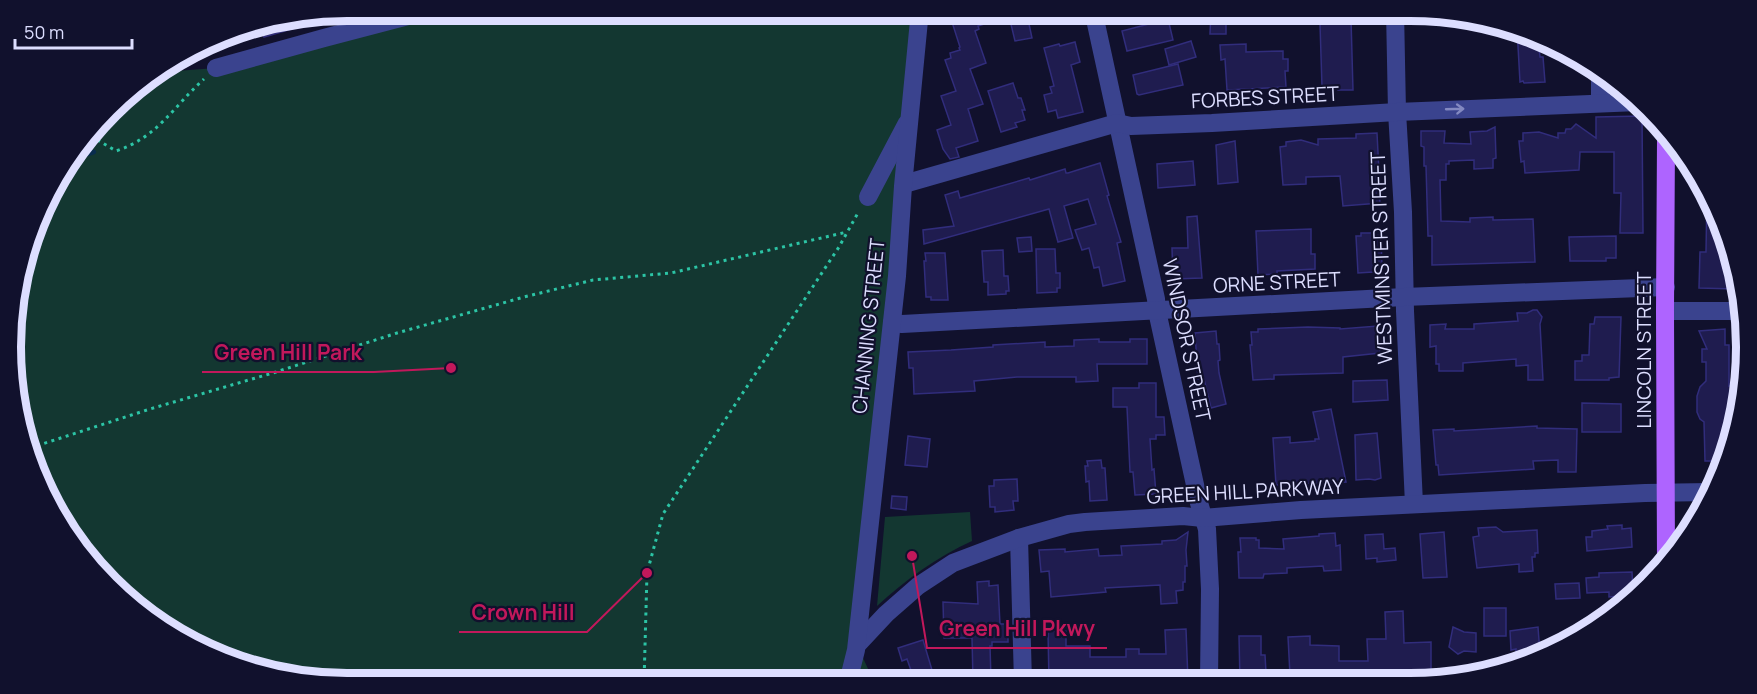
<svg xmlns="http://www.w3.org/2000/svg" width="1757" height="694" font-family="Manrope,sans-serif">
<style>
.green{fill:#133731}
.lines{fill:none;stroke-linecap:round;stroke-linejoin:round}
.stream{stroke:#092c4e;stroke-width:4.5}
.building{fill:#1f1c4f;stroke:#312d7c;stroke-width:1.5}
.path{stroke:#2cc4a5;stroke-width:3;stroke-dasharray:3 4.5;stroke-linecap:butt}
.minor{stroke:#3a438e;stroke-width:18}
.major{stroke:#ae64ff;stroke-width:18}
.oneway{stroke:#8389c1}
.labels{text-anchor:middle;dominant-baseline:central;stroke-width:4.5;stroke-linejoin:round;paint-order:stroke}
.street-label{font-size:20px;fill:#dddeff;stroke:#11112d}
.rim{fill:none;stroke:#dddeff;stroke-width:8}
.leader{fill:none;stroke:#c2185b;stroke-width:2}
.callout-dot{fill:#c2185b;stroke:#11112d;stroke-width:2}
.callout-label{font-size:21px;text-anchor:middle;font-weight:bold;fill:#c2185b;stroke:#11112d;stroke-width:4.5;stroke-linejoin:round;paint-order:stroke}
</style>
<rect width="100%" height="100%" fill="#11112d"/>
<!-- green -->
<g class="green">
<polygon points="431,11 920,11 857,645 870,673 891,682 347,683 239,666 142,614 56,516 17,412 13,303 55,179 125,94 163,72 216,68"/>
<path d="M970 512 972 541C937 557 905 580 877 606L885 517Z"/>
</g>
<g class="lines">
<!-- stream -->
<g class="stream">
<polyline points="72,159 94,152"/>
<polyline points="15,343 21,280"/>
</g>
</g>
<!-- building -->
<g class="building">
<polygon points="953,10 1026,10 1032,38 1015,41 1009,16 978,26 979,29 975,31 986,63 970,69 983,104 968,109 978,141 956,148 959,157 950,159 943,149 937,130 951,125 941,96 956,91 945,60 951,58 950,53 960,50 959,48 960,47 951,19 955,17"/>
<polygon points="1211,12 1223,12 1223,18 1226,18 1226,34 1210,34"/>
<polygon points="300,18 302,26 264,37 261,25"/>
<polygon points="1168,19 1173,40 1127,51 1122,31"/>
<polygon points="1328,19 1351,19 1353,90 1338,90 1338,87 1322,87 1320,24 1328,24"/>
<polygon points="1517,28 1538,40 1540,57 1543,57 1545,82 1524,83 1523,81 1520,82"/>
<polygon points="1191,41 1196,57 1169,65 1165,49"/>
<polygon points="1075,42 1080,62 1071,65 1083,112 1058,118 1056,110 1048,112 1044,95 1052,93 1050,87 1054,86 1044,48 1059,44 1060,46"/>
<polygon points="1246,44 1246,52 1283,51 1283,59 1288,59 1288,71 1285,71 1286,87 1227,90 1225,59 1221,60 1220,45"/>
<polygon points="1178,64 1183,85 1139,95 1137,94 1133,75"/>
<polygon points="1013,83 1018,98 1021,98 1025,110 1022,110 1025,120 1015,123 1017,127 1001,132 988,91"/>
<polygon points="1642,116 1643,233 1620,233 1621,193 1614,193 1614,152 1580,152 1579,170 1525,173 1524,161 1521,162 1519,141 1523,141 1523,133 1539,132 1558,138 1558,133 1565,133 1566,129 1571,129 1576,124 1596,138 1596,117"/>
<polygon points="1495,127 1496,158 1493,159 1493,168 1474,169 1474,160 1449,161 1449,164 1446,164 1446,180 1440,180 1441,221 1470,222 1470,218 1493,217 1493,220 1533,219 1535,262 1432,265 1432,236 1428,236 1426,166 1424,166 1424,147 1421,146 1421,131 1445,131 1444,143 1471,144 1470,132 1487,131"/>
<polygon points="1377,133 1379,172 1377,172 1380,203 1343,206 1340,176 1306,177 1306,184 1283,185 1280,147 1286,146 1286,142 1301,140 1318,145 1318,139 1356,138 1356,134"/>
<polygon points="1235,141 1238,182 1218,184 1216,145"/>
<polygon points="1193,161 1195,185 1158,188 1157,164"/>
<polygon points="1100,163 1109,195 1107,196 1121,242 1117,243 1125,281 1103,286 1099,267 1094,268 1089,248 1082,250 1075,230 1096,224 1088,199 1064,206 1073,238 1058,242 1049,209 924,244 923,230 954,226 945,195 958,191 960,198 1029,178 1030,180 1065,169 1066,173 1068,173"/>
<polygon points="1707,194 1712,198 1720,228 1719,249 1726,249 1736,289 1699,288 1700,252 1706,252"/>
<polygon points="1197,216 1202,278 1173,279 1172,248 1188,248 1187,217"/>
<polygon points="1311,229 1311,254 1315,254 1315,269 1277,271 1277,274 1258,275 1256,231"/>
<polygon points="1361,233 1373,233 1373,236 1381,235 1382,267 1373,268 1373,272 1358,273 1356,236 1361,236"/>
<polygon points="1616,236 1616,258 1606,258 1606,261 1570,261 1569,237"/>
<polygon points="1031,237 1032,251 1019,252 1017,238"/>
<polygon points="1036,249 1055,249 1056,273 1060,273 1060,288 1057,288 1057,292 1037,293"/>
<polygon points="1003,250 1004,276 1008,276 1009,291 1006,291 1006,294 988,295 988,282 984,282 982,251"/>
<polygon points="925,253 945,253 948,300 931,300 931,297 926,297 924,261 926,261"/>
<polygon points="1533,310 1537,310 1542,317 1540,324 1543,380 1528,380 1528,365 1516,366 1516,359 1463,363 1463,371 1439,371 1439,364 1436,364 1436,346 1430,347 1430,325 1446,324 1445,329 1474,329 1474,324 1518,321 1517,313 1527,313"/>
<polygon points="1595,317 1621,317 1619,377 1609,378 1609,380 1575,380 1575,361 1582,361 1582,355 1589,355 1590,324 1594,324"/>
<polygon points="1378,326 1380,353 1343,357 1343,373 1274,375 1274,379 1253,380 1250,345 1252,345 1251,332 1258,332 1258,329 1308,327 1340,328 1340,329"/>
<polygon points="1725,329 1725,345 1729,345 1729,386 1738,384 1729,455 1726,461 1705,461 1704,422 1700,419 1697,412 1697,396 1700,387 1706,381 1706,362 1702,362 1702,349 1707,349 1699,331"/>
<polygon points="1216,331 1217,344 1219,344 1220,360 1218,361 1219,373 1226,404 1211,408 1204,379 1198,379 1195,333"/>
<polygon points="1099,339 1099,342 1130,342 1130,339 1147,339 1147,364 1097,364 1098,381 1076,382 1076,377 1017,377 974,381 975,391 914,394 913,368 909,368 908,352 951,350 993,347 993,345 1045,342 1045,347 1074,346 1074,340"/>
<polygon points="1387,380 1388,400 1353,402 1353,381"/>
<polygon points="1139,383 1156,383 1156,417 1164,417 1165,435 1156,435 1156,439 1150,439 1152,470 1154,469 1156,494 1135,495 1133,472 1130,472 1127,407 1113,407 1113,388 1139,388"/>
<polygon points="1582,403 1621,404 1621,432 1582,432"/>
<polygon points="1331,409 1346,482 1276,485 1273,438 1290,437 1290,443 1315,441 1315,439 1319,439 1313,412"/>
<polygon points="1537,426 1537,428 1577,429 1576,472 1558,472 1558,460 1533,461 1534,469 1439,475 1438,465 1436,465 1433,430 1454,429 1454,431"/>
<polygon points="1377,433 1381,478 1375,480 1369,479 1356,480 1355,435"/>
<polygon points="908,436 930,439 927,467 905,465"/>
<polygon points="1101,460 1102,468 1105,468 1107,500 1090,501 1089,481 1086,482 1085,466 1088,466 1087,461"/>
<polygon points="1017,479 1018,501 1013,501 1014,510 995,512 995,507 990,507 989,486 994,486 994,480"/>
<polygon points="892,496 907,497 906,510 891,508"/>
<polygon points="1622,525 1622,529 1631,528 1632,547 1587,551 1586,537 1592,537 1592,531 1608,529 1607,526"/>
<polygon points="1496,527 1503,532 1537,530 1538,553 1535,553 1535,557 1532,557 1533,571 1519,572 1519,564 1477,568 1473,537 1479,536 1478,528"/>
<polygon points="1188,532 1186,550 1187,566 1185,566 1185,582 1183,582 1183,590 1176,591 1177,603 1161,604 1160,585 1105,588 1106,592 1051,597 1049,571 1041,572 1039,550 1065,549 1065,552 1098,549 1099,556 1122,555 1121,546 1162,544 1162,541 1176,540"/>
<polygon points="1444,532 1447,577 1423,578 1420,534"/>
<polygon points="1335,533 1336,546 1340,545 1341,570 1324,571 1323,566 1287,568 1287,573 1264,574 1263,578 1239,578 1238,552 1241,552 1240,538 1256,538 1256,540 1259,540 1259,548 1284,549 1283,539 1319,536 1319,534"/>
<polygon points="1383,534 1384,549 1395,548 1396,560 1377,562 1377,558 1366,559 1365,535"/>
<polygon points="1632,572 1633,592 1621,593 1621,596 1609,597 1609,592 1587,593 1586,578 1599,577 1599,573"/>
<polygon points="989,581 989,586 998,585 1000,624 1008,624 1008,642 992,642 992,646 990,646 991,679 973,680 972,638 944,638 943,602 978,604 977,582"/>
<polygon points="1579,583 1580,598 1556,599 1555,584"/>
<rect x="1484" y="608" width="22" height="28"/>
<polygon points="1403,611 1404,643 1431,642 1431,673 1429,673 1429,681 1293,681 1293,675 1290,675 1288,637 1310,636 1310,645 1339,646 1339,661 1368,661 1367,639 1386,639 1385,612"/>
<polygon points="1453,627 1464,632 1476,633 1476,652 1464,651 1458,654 1449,647"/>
<polygon points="1538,627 1540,654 1528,651 1516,652 1516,649 1511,650 1510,631"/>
<polygon points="1186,629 1188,681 1167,681 1167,677 1143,677 1143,681 1049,682 1048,631 1066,631 1066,646 1090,646 1090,657 1126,657 1126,649 1139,649 1139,654 1166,654 1165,630"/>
<polygon points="1239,636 1261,636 1261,655 1265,655 1266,672 1262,672 1262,681 1240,681"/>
<polygon points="923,640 932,670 913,676 907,659 902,661 898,648"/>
</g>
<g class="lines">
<!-- path -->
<g class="path">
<path d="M91 136 116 151C158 137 173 107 204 79"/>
<polyline points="30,448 150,409 276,372 397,333 524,297 593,280 671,273 847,232"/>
<polyline points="460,676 463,683"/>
<polyline points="644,683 647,573 663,514 839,247 859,211"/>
</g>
<!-- minor -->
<g class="minor">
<polyline points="1093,10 1156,299 1157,311 1199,503 1207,529 1210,589 1209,681"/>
<polyline points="1395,10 1397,112 1403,212 1405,311 1414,504"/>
<polyline points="216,68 324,38 431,10"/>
<polyline points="1600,75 1600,103"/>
<polyline points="904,184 1117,123 1131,126 1212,123 1397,112 1638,102"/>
<polyline points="868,197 907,123"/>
<polyline points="1665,311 1742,311"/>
<polyline points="892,323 902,324 1404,297 1666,287"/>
<polyline points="1019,538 1023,682"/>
<polyline points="857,645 886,614 918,586 953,563 1019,538 1069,524 1085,522 1183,516 1203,518 1301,510 1645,493 1710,492"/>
<polyline points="848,682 856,650 897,276 903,186 920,10"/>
</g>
<!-- major -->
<polyline class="major" points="1666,561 1665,311 1666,139"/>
</g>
<!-- one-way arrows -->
<defs><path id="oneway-shaft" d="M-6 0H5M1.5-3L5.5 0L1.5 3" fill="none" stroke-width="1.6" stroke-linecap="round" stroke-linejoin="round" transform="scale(1.5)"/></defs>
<use class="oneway" href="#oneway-shaft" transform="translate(1455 109) rotate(-2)"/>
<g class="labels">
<!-- street labels -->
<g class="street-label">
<text transform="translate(1265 97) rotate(-3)">FORBES STREET</text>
<text transform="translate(1381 258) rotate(-92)">WESTMINSTER STREET</text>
<text transform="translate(1277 282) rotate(-3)">ORNE STREET</text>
<text transform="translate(868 326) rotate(-84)">CHANNING STREET</text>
<text transform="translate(1187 340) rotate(78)">WINDSOR STREET</text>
<text transform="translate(1643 350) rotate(-90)">LINCOLN STREET</text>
<text transform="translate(1245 491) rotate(-3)">GREEN HILL PARKWAY</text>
</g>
</g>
<!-- crop -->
<path d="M0 0H1757V694H0ZM347 21H1410A326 326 0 0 1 1736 347V347A326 326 0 0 1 1410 673H347A326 326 0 0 1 21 347V347A326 326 0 0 1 347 21Z" fill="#11112d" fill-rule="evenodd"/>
<path class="rim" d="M347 21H1410A326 326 0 0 1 1736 347V347A326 326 0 0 1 1410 673H347A326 326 0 0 1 21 347V347A326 326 0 0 1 347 21Z"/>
<!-- callouts -->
<path class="leader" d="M451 368L374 372H202M647 573L587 632H459M912 556L927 648H1107"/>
<g class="callout-dot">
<circle cx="451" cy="368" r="6"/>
<circle cx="647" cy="573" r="6"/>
<circle cx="912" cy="556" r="6"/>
</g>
<g class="callout-label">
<text x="288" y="360">Green Hill Park</text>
<text x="523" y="620">Crown Hill</text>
<text x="1017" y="636">Green Hill Pkwy</text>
</g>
<!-- scale -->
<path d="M15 39v9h117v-9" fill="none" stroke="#dddeff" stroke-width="3"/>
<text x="24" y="39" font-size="18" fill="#dddeff" stroke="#11112d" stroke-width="4.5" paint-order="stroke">50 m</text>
</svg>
